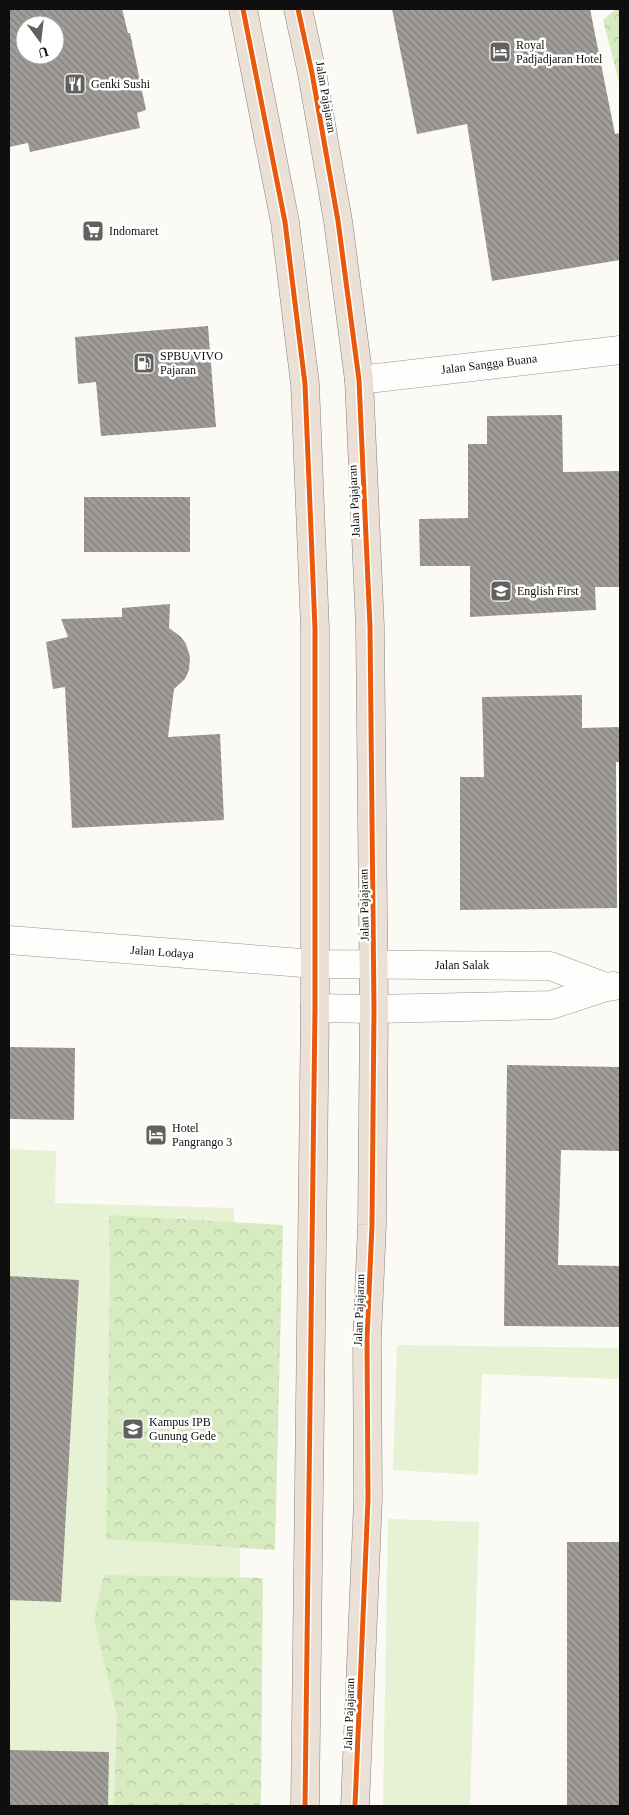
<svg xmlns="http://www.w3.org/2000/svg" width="629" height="1815" font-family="Georgia,serif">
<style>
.grass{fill:#e6f2d3}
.forest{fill:url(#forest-crowns)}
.park{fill:url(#park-tufts)}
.building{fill:url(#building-back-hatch);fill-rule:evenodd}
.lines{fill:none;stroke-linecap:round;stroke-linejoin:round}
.minor-casing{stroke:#969592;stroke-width:29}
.highway-casing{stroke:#83827f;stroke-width:29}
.minor{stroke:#fffefd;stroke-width:28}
.highway{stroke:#ebe0d5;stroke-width:28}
.cycleway-casing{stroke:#fff;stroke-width:8}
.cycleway{stroke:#e8590c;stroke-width:5}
.labels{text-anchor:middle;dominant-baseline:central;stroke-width:5;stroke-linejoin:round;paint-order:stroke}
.poi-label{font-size:12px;fill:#0f0f0f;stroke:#fff;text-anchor:start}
.street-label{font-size:12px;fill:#0f0f0f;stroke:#fff}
</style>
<defs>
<pattern id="forest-crowns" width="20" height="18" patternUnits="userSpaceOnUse" patternTransform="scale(1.25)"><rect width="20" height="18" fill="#d6ebc0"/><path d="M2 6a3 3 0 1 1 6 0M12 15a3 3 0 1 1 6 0" fill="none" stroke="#b6c8a4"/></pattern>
<pattern id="park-tufts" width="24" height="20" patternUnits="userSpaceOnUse" patternTransform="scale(1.25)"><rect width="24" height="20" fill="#e6f2d3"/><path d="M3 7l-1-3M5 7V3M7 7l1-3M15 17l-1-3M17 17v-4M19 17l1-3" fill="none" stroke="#c4ceb4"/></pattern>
<pattern id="building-back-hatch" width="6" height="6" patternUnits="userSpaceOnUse" patternTransform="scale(1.25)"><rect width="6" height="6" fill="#a09d99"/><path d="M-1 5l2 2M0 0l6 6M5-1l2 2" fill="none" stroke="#817e7b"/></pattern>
</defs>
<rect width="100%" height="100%" fill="#fcfaf4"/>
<!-- grass -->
<g class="grass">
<polygon points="9,1149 56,1151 55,1203 234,1208 244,1806 9,1806"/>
<polygon points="397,1345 620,1348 620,1379 482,1374 478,1475 393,1470"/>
<polygon points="388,1519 479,1522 470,1806 383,1806"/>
</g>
<!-- forest -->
<g class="forest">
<polygon points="616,9 620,9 620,86 603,20"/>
<polygon points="109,1215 283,1225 275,1550 106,1539 110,1274"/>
<polygon points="104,1575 263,1578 261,1806 114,1806 117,1715 94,1620"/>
</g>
<!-- park -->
<polygon class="park" points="9,1629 16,1629 10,1714 9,1714"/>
<!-- building -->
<g class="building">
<path d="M9 9H122L128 33H130L146 110 137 113 140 128 30 152 28 143 9 147ZM25 25H55V55H25Z"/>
<polygon points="392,9 590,9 615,134 620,133 620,260 492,281 467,124 417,134"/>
<polygon points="208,326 216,427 101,436 96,382 78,384 75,337"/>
<polygon points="562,415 563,472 620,471 620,587 595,587 596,610 470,617 470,566 420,566 419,519 468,518 468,444 487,444 487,416"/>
<rect x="84" y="497" width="106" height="55"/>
<polygon points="170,604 169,628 181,637 186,644 190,657 189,670 185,679 174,689 168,737 220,734 224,820 72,828 65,687 53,689 46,642 68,637 61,619 122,617 122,608"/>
<polygon points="582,695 582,728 620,727 620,762 616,762 617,908 460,910 460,777 484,777 482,697"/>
<polygon points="9,1047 75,1048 74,1120 9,1119"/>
<polygon points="507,1065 620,1067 620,1151 561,1150 558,1265 620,1266 620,1327 504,1326"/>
<polygon points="9,1276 79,1280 61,1602 9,1600"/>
<rect x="567" y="1542" width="53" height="264"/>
<polygon points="9,1750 109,1752 108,1806 9,1806"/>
</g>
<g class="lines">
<!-- minor casing -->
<g class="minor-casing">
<g id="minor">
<polyline points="359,380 620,350"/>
<polyline points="9,940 315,964 550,966 606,987"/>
<polyline points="315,1008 374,1009 551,1005 606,987 614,986"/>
</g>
</g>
<!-- highway casing -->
<g class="highway-casing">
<g id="highway">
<polyline points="243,9 285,222 305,384 315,629 315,1008 305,1806"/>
<polyline points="298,9 312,73 338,221 359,380 370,627 374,1009 372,1225 367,1339 368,1499 355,1806"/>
</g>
</g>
<!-- minor -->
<use href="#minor" class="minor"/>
<!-- highway -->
<use href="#highway" class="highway"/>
<!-- cycleway casing -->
<g class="cycleway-casing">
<g id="cycleway">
<polyline points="243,9 285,222 305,384 315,629 315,1008 305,1806"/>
<polyline points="298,9 312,73 338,221 359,380 370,627 374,1009 372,1225 367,1339 368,1499 355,1806"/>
</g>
</g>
<!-- cycleway -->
<use href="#cycleway" class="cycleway"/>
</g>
<!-- icons -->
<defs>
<g id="hotel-square" transform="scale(1.125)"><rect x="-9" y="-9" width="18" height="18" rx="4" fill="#62615f" stroke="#fff"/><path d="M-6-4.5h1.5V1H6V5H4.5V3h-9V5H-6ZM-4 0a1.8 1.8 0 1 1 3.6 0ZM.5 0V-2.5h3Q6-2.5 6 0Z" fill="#fff"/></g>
<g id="restaurant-square" transform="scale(1.125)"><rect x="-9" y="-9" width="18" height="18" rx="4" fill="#62615f" stroke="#fff"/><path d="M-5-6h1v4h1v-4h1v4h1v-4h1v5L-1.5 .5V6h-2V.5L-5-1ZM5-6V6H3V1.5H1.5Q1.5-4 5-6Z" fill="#fff"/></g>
<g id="supermarket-square" transform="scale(1.125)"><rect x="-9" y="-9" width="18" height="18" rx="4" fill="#62615f" stroke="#fff"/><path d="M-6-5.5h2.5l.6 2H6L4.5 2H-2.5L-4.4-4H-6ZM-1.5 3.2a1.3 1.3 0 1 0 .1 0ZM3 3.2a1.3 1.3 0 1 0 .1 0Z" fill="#fff"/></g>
<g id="fuel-square" transform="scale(1.125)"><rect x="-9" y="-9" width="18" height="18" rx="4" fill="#62615f" stroke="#fff"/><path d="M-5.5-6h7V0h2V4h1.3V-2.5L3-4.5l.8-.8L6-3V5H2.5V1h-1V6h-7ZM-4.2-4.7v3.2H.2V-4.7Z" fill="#fff"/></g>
<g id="school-square" transform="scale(1.125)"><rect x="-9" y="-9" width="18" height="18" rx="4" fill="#62615f" stroke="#fff"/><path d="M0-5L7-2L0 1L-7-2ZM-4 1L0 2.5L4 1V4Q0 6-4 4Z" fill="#fff"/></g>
<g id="university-square" transform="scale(1.125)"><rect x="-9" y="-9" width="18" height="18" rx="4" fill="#62615f" stroke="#fff"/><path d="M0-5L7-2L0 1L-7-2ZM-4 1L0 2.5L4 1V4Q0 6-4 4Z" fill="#fff"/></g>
</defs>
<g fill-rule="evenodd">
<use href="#hotel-square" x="500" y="52"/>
<use href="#restaurant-square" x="75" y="84"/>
<use href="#supermarket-square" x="93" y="231"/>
<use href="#fuel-square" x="144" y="363"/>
<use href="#school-square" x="501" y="591"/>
<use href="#hotel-square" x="156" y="1135"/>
<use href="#university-square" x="133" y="1429"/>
</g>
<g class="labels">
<!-- poi labels -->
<g class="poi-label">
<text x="516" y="45">Royal<tspan x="516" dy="14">Padjadjaran Hotel</tspan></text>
<text x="91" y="84">Genki Sushi</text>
<text x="109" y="231">Indomaret</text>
<text x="160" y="356">SPBU VIVO<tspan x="160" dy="14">Pajaran</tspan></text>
<text x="517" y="591">English First</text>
<text x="172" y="1128">Hotel<tspan x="172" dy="14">Pangrango 3</tspan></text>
<text x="149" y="1422">Kampus IPB<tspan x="149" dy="14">Gunung Gede</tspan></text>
</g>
<!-- street labels -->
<g class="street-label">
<text transform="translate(326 97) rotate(80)">Jalan Pajajaran</text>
<text transform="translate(489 364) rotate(-7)">Jalan Sangga Buana</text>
<text transform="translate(354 501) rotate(-93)">Jalan Pajajaran</text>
<text transform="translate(364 905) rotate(-91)">Jalan Pajajaran</text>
<text transform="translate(162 952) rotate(4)">Jalan Lodaya</text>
<text x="462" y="965">Jalan Salak</text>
<text transform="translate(359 1310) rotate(-88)">Jalan Pajajaran</text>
<text transform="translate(349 1714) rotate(-88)">Jalan Pajajaran</text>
</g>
</g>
<!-- border -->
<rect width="629" height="1815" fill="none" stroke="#0f0f0f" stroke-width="20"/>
<!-- north arrow -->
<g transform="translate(40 40) rotate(165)"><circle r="24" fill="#ffffff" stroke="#9f9f9f"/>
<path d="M0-4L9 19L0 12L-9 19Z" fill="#62615f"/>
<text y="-8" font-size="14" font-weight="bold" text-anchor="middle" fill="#0f0f0f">U</text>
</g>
</svg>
